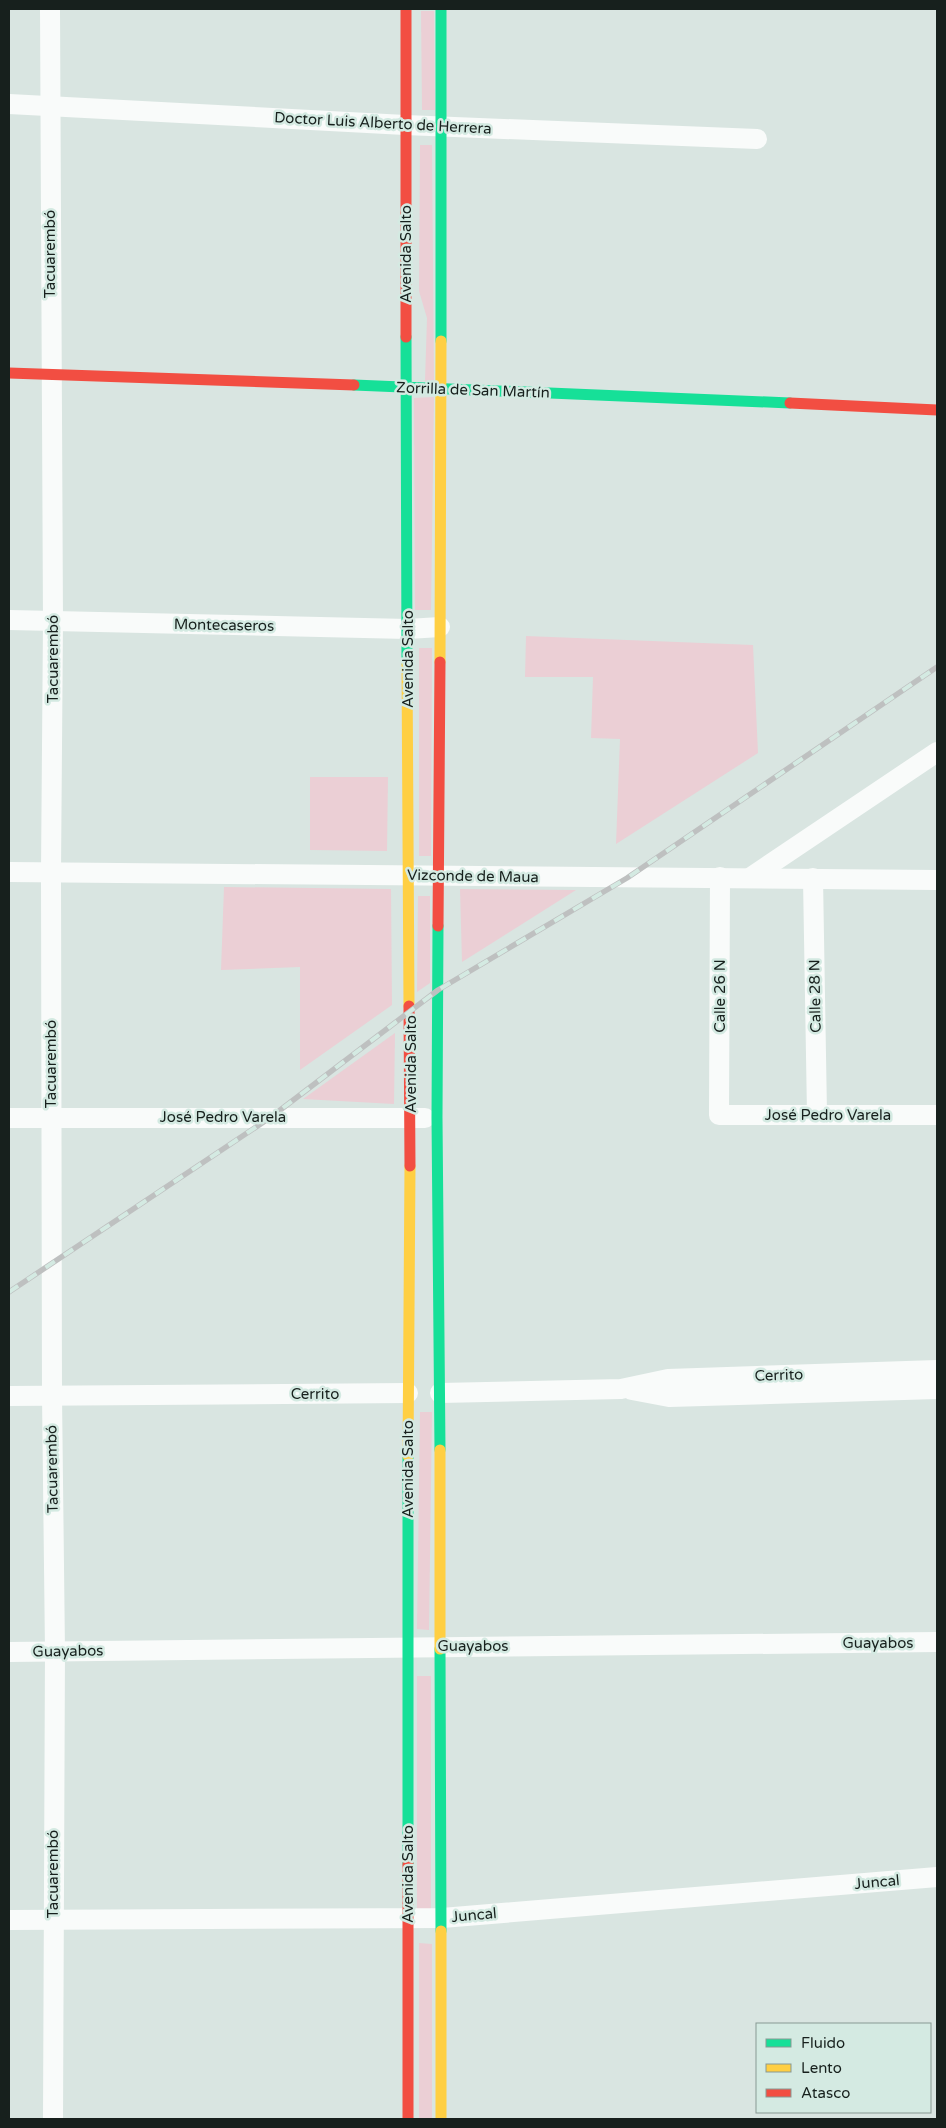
<svg xmlns="http://www.w3.org/2000/svg" width="946" height="2128" font-family="'Varela Round',sans-serif">
<style>
.green{fill:#ebcfd5}
.lines{fill:none;stroke-linecap:round;stroke-linejoin:round}
.street{stroke:#f9fbfa;stroke-width:20}
.fast{stroke:#16e098;stroke-width:11}
.slow{stroke:#ffcf43;stroke-width:11}
.jam{stroke:#f24e42;stroke-width:11}
.rail-casing{stroke:#bec0c0;stroke-width:5.5}
.rail{stroke:#d4eae2;stroke-width:4;stroke-dasharray:11;stroke-linecap:butt}
.labels{text-anchor:middle;dominant-baseline:central;stroke-width:5;stroke-linejoin:round;paint-order:stroke}
.street-label{font-size:15px;fill:#17201d;stroke:#d4eae2}
</style>
<rect width="100%" height="100%" fill="#d9e5e1"/>
<!-- green -->
<g class="green">
<polygon points="421,11 434,11 435,110 422,110"/>
<polygon points="420,145 432,145 434,381 425,381 427,318 419,291"/>
<polygon points="434,397 431,610 415,610 414,398"/>
<polygon points="526,636 753,645 758,753 616,844 620,739 591,738 593,677 525,677"/>
<polygon points="419,648 432,648 431,856 419,856"/>
<polygon points="310,777 388,777 387,851 310,850"/>
<polygon points="224,887 391,889 392,1005 300,1070 300,967 221,970"/>
<polygon points="460,889 576,890 462,962"/>
<polygon points="418,896 430,896 430,983 417,992"/>
<polygon points="395,1033 394,1104 303,1099"/>
<polygon points="420,1412 432,1412 429,1630 417,1629"/>
<rect x="417" y="1676" width="14" height="233"/>
<polygon points="419,1943 432,1944 432,2119 419,2119"/>
</g>
<g class="lines">
<!-- street -->
<g class="street">
<polyline points="50,9 53,621 51,872 52,1396 55,1651 53,2119"/>
<polyline points="9,104 405,125 757,139"/>
<polyline points="9,620 408,629 440,627"/>
<polyline points="9,872 937,880"/>
<polyline points="720,877 719,1115 937,1115"/>
<polyline points="751,877 937,752"/>
<polyline points="813,878 817,1114"/>
<polyline points="9,1118 425,1118"/>
<polyline points="632,1390 669,1397 937,1389"/>
<polyline points="440,1393 621,1389 668,1379 937,1370"/>
<polyline points="9,1396 408,1393"/>
<polyline points="9,1652 937,1642"/>
<polyline points="9,1920 442,1918 937,1877"/>
</g>
<!-- fast -->
<g class="fast">
<polyline points="441,9 441,341"/>
<polyline points="406,337 407,663"/>
<polyline points="354,385 790,403"/>
<polyline points="438,926 437,1118 440,1450"/>
<polyline points="408,1456 408,1864"/>
<polyline points="440,1649 441,1931"/>
</g>
<!-- slow -->
<g class="slow">
<polyline points="440,662 441,341"/>
<polyline points="407,663 409,1006"/>
<polyline points="440,1450 440,1649"/>
<polyline points="408,1456 410,1166"/>
<polyline points="441,1931 441,2119"/>
</g>
<!-- jam -->
<g class="jam">
<polyline points="406,9 406,337"/>
<polyline points="9,373 354,385"/>
<polyline points="790,403 937,410"/>
<polyline points="438,926 440,662"/>
<polyline points="409,1006 410,1166"/>
<polyline points="408,1864 408,2119"/>
</g>
<!-- rail casing -->
<g class="rail-casing">
<polyline id="rail" points="9,1292 271,1117 438,990 627,878 937,667"/>
</g>
<!-- rail -->
<use href="#rail" class="rail"/>
</g>
<g class="labels">
<!-- street labels -->
<g class="street-label">
<text transform="translate(383 123) rotate(3)">Doctor Luis Alberto de Herrera</text>
<text transform="translate(50 254) rotate(-90)">Tacuarembó</text>
<text transform="translate(406 254) rotate(-90)">Avenida Salto</text>
<text transform="translate(473 390) rotate(2)">Zorrilla de San Martín</text>
<text transform="translate(224 625) rotate(1)">Montecaseros</text>
<text transform="translate(53 659) rotate(-90)">Tacuarembó</text>
<text transform="translate(408 659) rotate(-90)">Avenida Salto</text>
<text transform="translate(473 876) rotate(1)">Vizconde de Maua</text>
<text transform="translate(720 996) rotate(-90)">Calle 26 N</text>
<text transform="translate(815 996) rotate(-91)">Calle 28 N</text>
<text transform="translate(51 1064) rotate(-90)">Tacuarembó</text>
<text transform="translate(411 1064) rotate(-90)">Avenida Salto</text>
<text x="828" y="1115">José Pedro Varela</text>
<text x="223" y="1117">José Pedro Varela</text>
<text transform="translate(779 1375) rotate(-2)">Cerrito</text>
<text x="315" y="1394">Cerrito</text>
<text transform="translate(52 1469) rotate(-91)">Tacuarembó</text>
<text transform="translate(408 1469) rotate(-90)">Avenida Salto</text>
<text x="878" y="1643">Guayabos</text>
<text x="473" y="1646">Guayabos</text>
<text transform="translate(68 1651) rotate(-1)">Guayabos</text>
<text transform="translate(53 1874) rotate(-90)">Tacuarembó</text>
<text transform="translate(408 1874) rotate(-90)">Avenida Salto</text>
<text transform="translate(877 1882) rotate(-5)">Juncal</text>
<text transform="translate(474 1915) rotate(-5)">Juncal</text>
</g>
</g>
<!-- border -->
<rect width="946" height="2128" fill="none" stroke="#17201d" stroke-width="20"/>
<!-- legend -->
<rect x="756" y="2023" width="175" height="90" fill="#d4eae2" stroke="#889993"/>
<rect x="766" y="2039" width="25" height="8" fill="#16e098" stroke="#889993"/>
<text x="801" y="2048" font-size="15" fill="#17201d">Fluido</text>
<rect x="766" y="2064" width="25" height="8" fill="#ffcf43" stroke="#889993"/>
<text x="801" y="2073" font-size="15" fill="#17201d">Lento</text>
<rect x="766" y="2089" width="25" height="8" fill="#f24e42" stroke="#889993"/>
<text x="801" y="2098" font-size="15" fill="#17201d">Atasco</text>
</svg>
